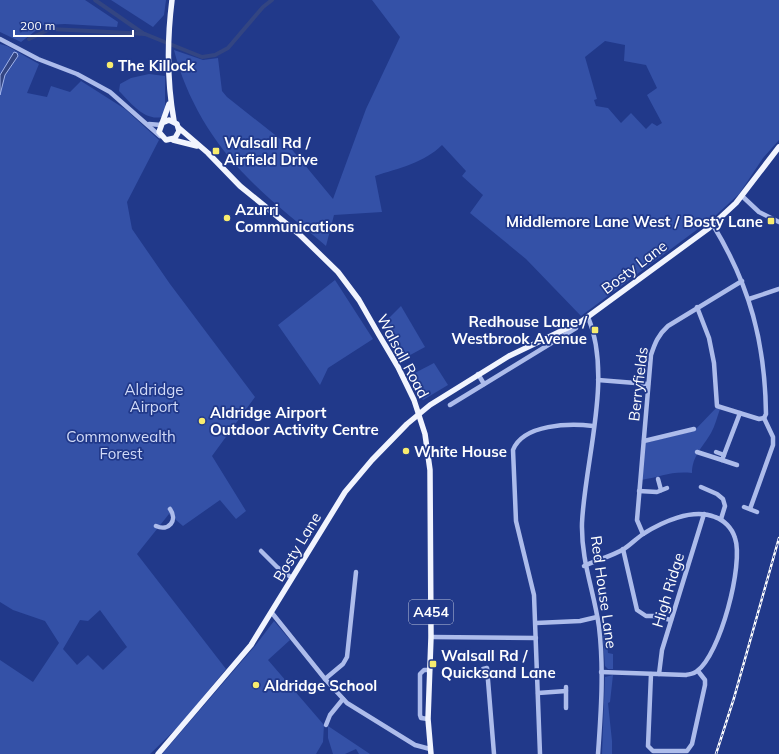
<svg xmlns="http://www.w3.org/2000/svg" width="779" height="754" font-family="Mulish,sans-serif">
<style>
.green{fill:#3451a7;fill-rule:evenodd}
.water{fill:#334582;stroke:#a1b4ec}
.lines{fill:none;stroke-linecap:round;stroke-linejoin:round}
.canal{stroke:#334582;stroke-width:4}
.minor{stroke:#adbceb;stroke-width:4.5}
.major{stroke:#f1f4fe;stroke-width:5.5}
.rail-casing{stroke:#fff;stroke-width:2.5}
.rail{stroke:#21398a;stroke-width:1;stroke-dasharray:3;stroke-linecap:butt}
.poi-dot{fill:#f8ec6e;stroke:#21398a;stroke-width:1.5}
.labels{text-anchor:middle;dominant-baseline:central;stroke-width:3.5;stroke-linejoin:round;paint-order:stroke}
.shield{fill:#21398a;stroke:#bcc4dc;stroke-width:1}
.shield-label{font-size:14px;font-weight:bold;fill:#fff}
.poi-label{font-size:15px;font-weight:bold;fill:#fff;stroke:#21398a;text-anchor:start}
.street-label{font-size:15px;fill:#fff;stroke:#21398a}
.park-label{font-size:15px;fill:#d2dbf8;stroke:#21398a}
</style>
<rect width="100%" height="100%" fill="#21398a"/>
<!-- green -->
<g class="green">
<polygon points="0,0 85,0 118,22 117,27 65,24 43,25 21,42 0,32"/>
<polygon points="111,0 166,0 164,15 153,27"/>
<path d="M372 0H779V140L763 158 739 194 714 217 581 316 526 259 470 213 483 195 462 176 466 171 442 145C424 163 399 168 375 176L382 212 334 215 326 246C300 224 272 203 248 178 213 143 186 98 174 50L203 60 218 58 222 91 227 97 289 146 333 199 366 109 400 37ZM605 41 625 45 624 61 646 65 657 88 647 95 662 123 657 126 652 123 646 129 631 113 621 123 608 108 596 106 594 100 597 99 585 57Z"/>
<path d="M0 44 7 46 39 64 27 93 47 97 51 86 70 92 81 81 125 109 159 140 127 202 132 229 170 284 255 397 212 456 246 511 236 519 220 500 183 526 169 514 137 554 226 669 180 725 150 754H0V660L33 682 59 643 45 621 13 610 0 602ZM100 610 127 647 103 670 88 655 77 665 63 649 80 620 88 621Z"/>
<path d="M149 74 165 76V110L162 117C144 121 131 103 119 91L120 84 131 78Z"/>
<polygon points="335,280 373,339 328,368 320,385 278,325"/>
<polygon points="401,306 425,347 401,360 382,325"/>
<polygon points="434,363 448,385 423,400 417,394 409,376"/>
<path d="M717 407 720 409C717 417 715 426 711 433 703 447 692 456 692 473 669 471 662 477 641 480L645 443 694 431Z"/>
<polygon points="274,621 290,640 268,660 324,725 323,742 316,754 162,754 255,646"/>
<polygon points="602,626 605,626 608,653 613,654 613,669 608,669 605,666"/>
<polygon points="613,675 610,702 608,703 612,741 612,754 602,754 605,677"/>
<polygon points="328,726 370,754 359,754 356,749 345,754 333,754 328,738"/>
</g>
<!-- water -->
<polygon class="water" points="14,52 17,53 18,56 5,75 0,95 0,75"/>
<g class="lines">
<!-- canal -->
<g class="canal">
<polyline points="95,0 144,34"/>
<polyline points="29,39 50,29 129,33 145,34 202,57 215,55 228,48 263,7 272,0"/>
</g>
<!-- minor -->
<g class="minor">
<polyline points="0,39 38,59 77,74 110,92 160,136"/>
<polyline points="149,124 161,125"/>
<polyline points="742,196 759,212 779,222"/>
<path d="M713 225C750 286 765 342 766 414L764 418"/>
<polyline points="749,299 779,289"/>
<polyline points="697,307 709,338 714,363 717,406 759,419 764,418"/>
<path d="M588 317C613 377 585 459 582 523 581 561 594 591 599 627 604 669 601 712 598 754"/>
<polyline points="478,374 484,384"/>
<polyline points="598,380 648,384"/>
<polyline points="450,405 576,328"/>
<polyline points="644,441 694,429"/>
<polyline points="697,452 722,460 740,413"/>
<polyline points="716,452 724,455"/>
<polyline points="722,460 737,465"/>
<polyline points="658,479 661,490"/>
<polyline points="701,487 717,494 723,499 725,506 721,519"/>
<polyline points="639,491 657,492 667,488"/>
<polyline points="744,507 757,512"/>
<polyline points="750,509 773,445 773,437 764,418"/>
<path d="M156 526C169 532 178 520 170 509"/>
<path d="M643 534 637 520 651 355C655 343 658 335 668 326L742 281"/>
<polyline points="623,549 637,610 646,616 654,616 671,620"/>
<polyline points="261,551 277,567 292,578"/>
<path d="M584 566C597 560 612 556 624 549 630 545 636 539 643 534 662 522 692 508 715 517 724 520 732 528 735 538 744 564 720 655 697 671 694 674 690 674 686 675L601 672"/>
<polyline points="272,613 325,679 347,703 415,745 430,749"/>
<polyline points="536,623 580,621 597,617"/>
<polyline points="431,637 536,638"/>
<polyline points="483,669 487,668 494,754"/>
<polyline points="651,674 648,746 653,751 687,751 692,744 705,685 705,680 698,671"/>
<polyline points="659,674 662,650 704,514"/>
<polyline points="325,679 343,664 347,657 356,572"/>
<polyline points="566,687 566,708"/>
<polyline points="538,693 566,691"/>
<polyline points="428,719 421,718 420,715 420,674 424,670 430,670"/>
<polyline points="326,725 330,715 343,699"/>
<path d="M540 754 534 595 516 521 513 450C523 424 570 423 593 426"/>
</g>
<!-- major -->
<g class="major">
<path d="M172 0C167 40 167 81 174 121"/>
<polyline points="162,123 169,120 177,124 179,131 175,138 166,140 159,132 169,104"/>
<polyline points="179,128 208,153 240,186 299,234 338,272 359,300 379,335 398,367 414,400 425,434 430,470 431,637 428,719 431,754"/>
<polyline points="173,140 197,146"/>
<polyline points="158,754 251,645 345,492 372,460 407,424 430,405 509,356 582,321 709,228 736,203 779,147"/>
</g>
<!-- rail casing -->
<g class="rail-casing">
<polyline id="rail" points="716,754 734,698 779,538"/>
</g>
<!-- rail -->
<use href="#rail" class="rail"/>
</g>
<!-- markers -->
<g class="poi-dot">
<circle cx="110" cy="65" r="4"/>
<rect x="212" y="147" width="8" height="8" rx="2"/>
<circle cx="227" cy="218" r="4"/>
<rect x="767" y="217" width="8" height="8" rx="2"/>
<rect x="591" y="326" width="8" height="8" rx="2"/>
<circle cx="202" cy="421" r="4"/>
<circle cx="406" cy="451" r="4"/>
<rect x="429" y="660" width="8" height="8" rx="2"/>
<circle cx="256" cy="685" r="4"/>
</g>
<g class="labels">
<!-- shield labels -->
<rect class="shield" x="409" y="600" width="44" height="24" rx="3"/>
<g class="shield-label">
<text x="431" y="612">A454</text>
</g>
<!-- poi labels -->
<g class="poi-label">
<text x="118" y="65">The Killock</text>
<text x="224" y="142">Walsall Rd /<tspan x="224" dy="17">Airfield Drive</tspan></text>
<text x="235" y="209">Azurri<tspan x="235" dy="17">Communications</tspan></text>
<text x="763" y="221" text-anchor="end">Middlemore Lane West / Bosty Lane</text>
<text x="587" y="321" text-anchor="end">Redhouse Lane /<tspan x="587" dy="17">Westbrook Avenue</tspan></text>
<text x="210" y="412">Aldridge Airport<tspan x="210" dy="17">Outdoor Activity Centre</tspan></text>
<text x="414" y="451">White House</text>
<text x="441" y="655">Walsall Rd /<tspan x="441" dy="17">Quicksand Lane</tspan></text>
<text x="264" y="685">Aldridge School</text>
</g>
<!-- street labels -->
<g class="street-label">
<text transform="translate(634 267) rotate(-37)">Bosty Lane</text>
<text transform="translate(403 356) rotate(62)">Walsall Road</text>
<text transform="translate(638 384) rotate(-83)">Berryfields</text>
<text transform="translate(297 547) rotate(-59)">Bosty Lane</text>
<text transform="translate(668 590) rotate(-73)">High Ridge</text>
<text transform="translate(604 592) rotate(82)">Red House Lane</text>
</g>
<!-- park labels -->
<g class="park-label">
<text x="154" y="389">Aldridge<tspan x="154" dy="17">Airport</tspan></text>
<text x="121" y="436">Commonwealth<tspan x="121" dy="17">Forest</tspan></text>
</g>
</g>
<!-- scale -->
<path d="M14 30v6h119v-6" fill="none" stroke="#ffffff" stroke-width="2"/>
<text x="20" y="30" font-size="12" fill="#ffffff" stroke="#21398a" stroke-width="3" paint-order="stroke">200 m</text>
</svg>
